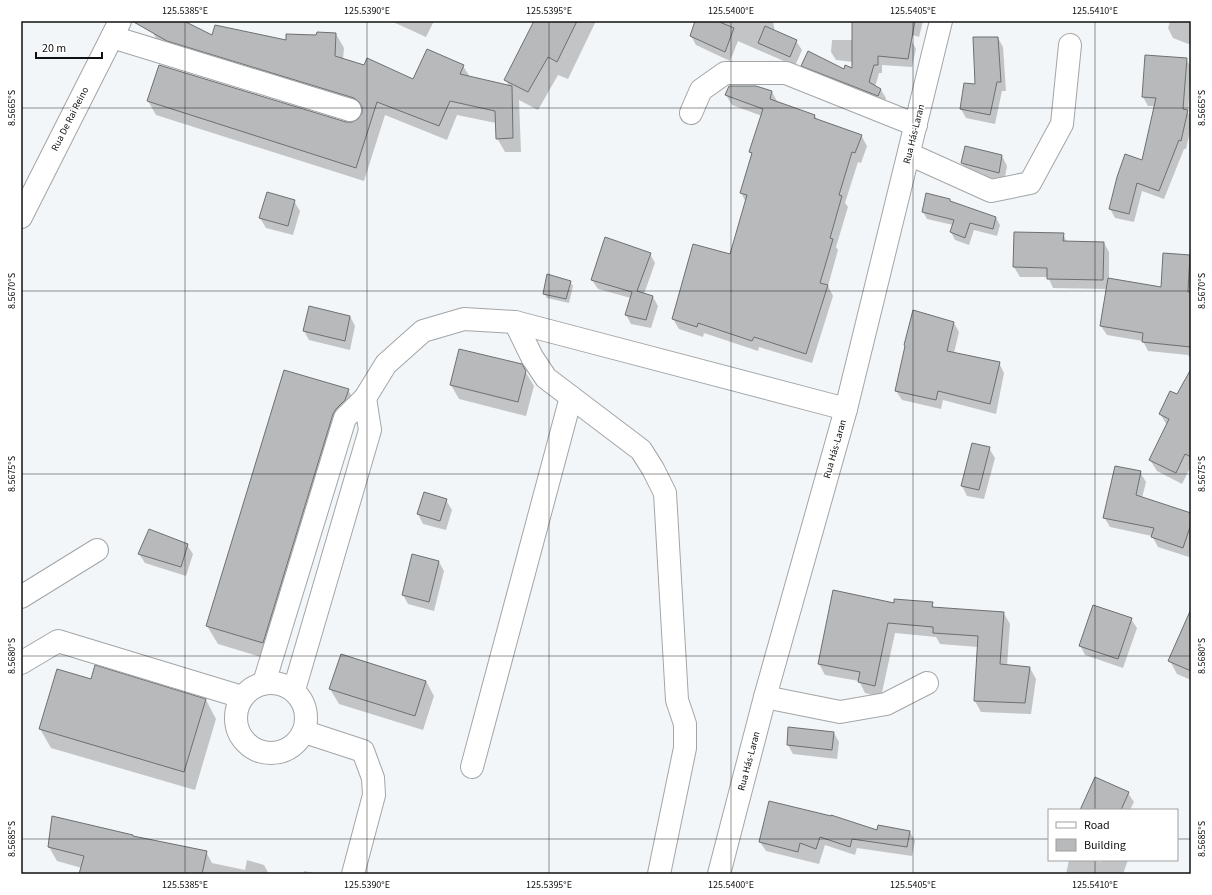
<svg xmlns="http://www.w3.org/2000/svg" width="1212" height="895" font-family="'Source Sans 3',sans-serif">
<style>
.shadow{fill:#0003}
.building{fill:#b7b9bb;stroke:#6d7071}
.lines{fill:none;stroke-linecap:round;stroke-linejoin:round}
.minor-casing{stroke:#a3a5a7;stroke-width:24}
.minor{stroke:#fff;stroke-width:22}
.ticks{fill:none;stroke:#0f1011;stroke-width:1;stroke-opacity:0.45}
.labels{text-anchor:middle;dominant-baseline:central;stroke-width:3;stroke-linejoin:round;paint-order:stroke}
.street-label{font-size:10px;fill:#0f1011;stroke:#fff}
.neatline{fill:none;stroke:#0f1011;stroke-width:1.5}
.ticks-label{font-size:10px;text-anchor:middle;fill:#0f1011}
</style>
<rect width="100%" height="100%" fill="#f3f6f8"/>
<!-- shadow -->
<g class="shadow">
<polygon points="157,21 182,21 213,37 287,42 336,34 344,48 343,59 413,80 463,66 470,77 509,86 506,80 535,21 596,21 568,79 558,75 538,110 519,100 521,152 505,152 497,138 496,123 457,115 447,140 385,115 364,181 156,115 148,101 346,123 353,123 359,120 363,112 176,55 160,45 152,31"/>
<polygon points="391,21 434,21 426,37"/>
<polygon points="696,21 773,21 775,32 796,41 802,50 795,66 738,41 730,61 696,45 691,36"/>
<polygon points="871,21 923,21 919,37"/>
<polygon points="1170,21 1191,21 1191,45 1173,38 1168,28"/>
<polygon points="998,38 1003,47 1006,91 1002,91 995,124 966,118 961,109 976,86"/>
<polygon points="832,40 911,40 916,49 912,67 882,65 882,73 879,73 875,87 881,90 886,98 883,105 807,74 802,65 844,71 853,69 853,62 836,60 831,52"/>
<polygon points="1186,59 1191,67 1188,113 1191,117 1191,127 1186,149 1184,149 1164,199 1142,191 1134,222 1115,218 1110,209 1143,161 1155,106 1148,106 1143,97"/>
<polygon points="772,92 778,103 815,116 817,119 861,135 867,146 861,163 858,162 845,203 848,207 836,247 838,250 828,286 833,296 812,363 759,347 758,351 704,333 703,337 679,329 673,319 730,256 746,202 741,193 753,156 750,152 762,116 732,105 726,95"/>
<polygon points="1002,156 1007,166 1004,182 968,172 962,163"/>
<polygon points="950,200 951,202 996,218 1000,225 997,236 974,230 969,245 955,240 951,232 953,225 927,219 923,212"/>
<polygon points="294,201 300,211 293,235 266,228 260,218"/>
<polygon points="1015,233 1063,234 1067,242 1104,243 1109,252 1109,279 1162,288 1189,256 1191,259 1191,359 1188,355 1148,351 1143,341 1107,335 1101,326 1108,289 1053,288 1048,277 1020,277 1014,267"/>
<polygon points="650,254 655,263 644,294 653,297 658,306 651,328 631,324 626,315 631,298 598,289 592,280"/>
<polygon points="570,282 573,286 569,303 547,298 544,293"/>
<polygon points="350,316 355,326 350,350 309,340 304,331"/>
<polygon points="954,323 959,332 954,353 999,363 1004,373 996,414 943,400 941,409 902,400 896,391"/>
<polygon points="285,371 348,390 359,409 274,661 218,644 207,626"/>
<polygon points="525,371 534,386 526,416 459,399 451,385"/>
<polygon points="1191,371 1191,466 1182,484 1157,471 1150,460 1167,425 1160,414 1177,395"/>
<polygon points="973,444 989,448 995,458 984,499 967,496 962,486"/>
<polygon points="1140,472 1146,482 1142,498 1191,514 1191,550 1189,557 1158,547 1152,536 1110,527 1104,517"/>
<polygon points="446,500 452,510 446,530 423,524 418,514"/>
<polygon points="187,545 193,554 186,576 145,563 139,554"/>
<polygon points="439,562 444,571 434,611 408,604 403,595"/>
<polygon points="932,603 934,608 1003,612 1010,624 1007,666 1030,668 1036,679 1031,714 981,712 975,701 978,647 940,644 936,637 895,633 881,697 865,693 859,681 825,675 819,664 895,604"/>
<polygon points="1131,619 1137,628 1123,668 1085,655 1080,645"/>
<polygon points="1191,638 1191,680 1177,674 1170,661"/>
<polygon points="426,681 434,696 423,730 339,704 330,689"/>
<polygon points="206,700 216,719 195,790 51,748 40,729"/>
<polygon points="834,733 839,742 837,759 793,754 788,745"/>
<polygon points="1128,793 1134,802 1130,810 1084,810"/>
<polygon points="878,831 910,832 915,841 912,856 857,848 855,855 825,845 819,864 766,851 760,842"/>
<polygon points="134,837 206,852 212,863 245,870 247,860 264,865 269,874 80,874 82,868 57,861 49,847"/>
<polygon points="1069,860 1091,860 1101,862 1101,860 1128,860 1123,874 1066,874"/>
<polygon points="304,871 318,874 303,874"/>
</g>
<!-- building -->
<g class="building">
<polygon points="132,21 184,21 212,35 215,25 286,40 286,34 316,35 317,32 336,33 335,56 364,65 367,58 413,79 427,49 464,65 460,74 512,86 513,138 496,139 495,111 450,101 439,126 377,102 356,168 147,101 159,65 346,122 352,122 358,119 362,113 362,107 359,102 354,98 167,41"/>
<polygon points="534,21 577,21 557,62 548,57 528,92 504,80"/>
<polygon points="695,21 717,21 734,28 725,52 690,36"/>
<polygon points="852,21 915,21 908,59 878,56 878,65 874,65 869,82 881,89 878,96 801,66 808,51 844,69 845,65 852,68"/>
<polygon points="765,26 797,40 790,57 758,43"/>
<polygon points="973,37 998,37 1001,82 997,82 990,115 960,109 964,83 975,84"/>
<polygon points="1145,55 1187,58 1183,109 1188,110 1181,141 1179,140 1159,191 1137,183 1129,214 1109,209 1117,177 1125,154 1142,160 1156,98 1142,97"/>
<polygon points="729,86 756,86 772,91 770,99 815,115 814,118 862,135 855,153 852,152 839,195 842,196 830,238 833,239 820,283 828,285 806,354 754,337 752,341 698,323 697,327 672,319 693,244 730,254 747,195 740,193 752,153 749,152 763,109 725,95"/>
<polygon points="965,146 1002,155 999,173 961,163"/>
<polygon points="267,192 295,200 288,226 259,218"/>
<polygon points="926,193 950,199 950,201 996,217 993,229 970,223 965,238 950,232 954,220 922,212"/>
<polygon points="1014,232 1064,233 1063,241 1104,242 1103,280 1047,279 1047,268 1013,267"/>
<polygon points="605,237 651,253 637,291 653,296 646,320 625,315 632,292 591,280"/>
<polygon points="1163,253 1190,255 1188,292 1191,292 1191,347 1142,342 1143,333 1100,326 1108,278 1161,287"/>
<polygon points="547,274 571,281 566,299 543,294"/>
<polygon points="309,306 350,316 345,341 303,331"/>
<polygon points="913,310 954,322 947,351 1000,362 990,404 938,391 936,400 895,391 905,346 904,345"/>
<polygon points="459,349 522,364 526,371 518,402 450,385"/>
<polygon points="1191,369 1191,457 1185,454 1176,473 1149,460 1169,419 1159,414 1170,391 1177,394"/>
<polygon points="284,370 349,389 345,400 336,409 333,414 263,643 206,626"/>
<polygon points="972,443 990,447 979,490 961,486"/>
<polygon points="1115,466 1141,471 1136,495 1191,513 1191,524 1183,548 1151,537 1154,528 1103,518"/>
<polygon points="424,492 447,499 440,521 417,514"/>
<polygon points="149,529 188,544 181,567 138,554"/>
<polygon points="412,554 439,561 429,602 402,595"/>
<polygon points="833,590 894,603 894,599 933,602 932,607 1004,612 1000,664 1030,667 1025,703 974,701 978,636 933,633 933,627 888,623 875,686 858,682 860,672 818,664"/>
<polygon points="1093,605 1132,618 1118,659 1079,646"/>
<polygon points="1191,609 1191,671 1168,661"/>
<polygon points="341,654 426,681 415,716 329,689"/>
<polygon points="95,665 206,699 184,772 39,729 57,669 91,679"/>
<polygon points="788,727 834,732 832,750 787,745"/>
<polygon points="1095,777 1129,792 1121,810 1080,810"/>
<polygon points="769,801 831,816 831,815 877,830 878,825 910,831 907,847 852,839 850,847 820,837 816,849 800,843 798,852 759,842"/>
<polygon points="52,816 133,835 133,836 207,851 202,874 79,874 84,856 48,847"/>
</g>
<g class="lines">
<!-- minor casing -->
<g class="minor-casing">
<g id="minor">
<polyline points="112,37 350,110"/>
<polyline points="691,113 701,90 725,73 786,73 916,125"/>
<polyline points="909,154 991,191 1030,183 1062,124 1070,45"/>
<polyline points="21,217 120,21"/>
<polyline points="515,322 532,357 546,378 641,450 653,469 665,493 677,700 685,724 685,748 659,874"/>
<polyline points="365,398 386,364 423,331 464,319 515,322 846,409"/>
<polyline points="21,597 97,550"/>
<polyline points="21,663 58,641 242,697"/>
<circle cx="271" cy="718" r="35"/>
<polyline points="264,683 345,418 365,398 370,430 294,690"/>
<polyline points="765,697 840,712 886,704 927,683"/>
<polyline points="305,732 363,751 373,778 374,795 353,874"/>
<polyline points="472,767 571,397"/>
<polyline points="719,874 765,697 846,409 941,21"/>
</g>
</g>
<!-- minor -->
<use href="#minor" class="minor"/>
</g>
<!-- ticks -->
<path class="ticks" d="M185 21V874M367 21V874M549 21V874M731 21V874M913 21V874M1095 21V810M21 108H1191M21 291H1191M21 474H1191M21 656H1191M21 839H1049M1177 839H1191M1095 860V874"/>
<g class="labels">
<!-- street labels -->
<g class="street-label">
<text transform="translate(70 119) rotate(-63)">Rua De Rai Reino</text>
<text transform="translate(914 134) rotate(-76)">Rua Hás-Laran</text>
<text transform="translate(835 449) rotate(-74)">Rua Hás-Laran</text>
<text transform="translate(749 761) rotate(-75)">Rua Hás-Laran</text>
</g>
</g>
<!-- border -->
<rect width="1212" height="895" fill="none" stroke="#ffffff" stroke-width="44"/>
<!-- legend -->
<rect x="1048" y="809" width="130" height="52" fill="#ffffff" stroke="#9f9fa0"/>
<rect x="1056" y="822" width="20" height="6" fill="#ffffff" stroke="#9f9fa0"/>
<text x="1084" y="829" font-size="12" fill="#0f1011">Road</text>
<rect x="1056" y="839" width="20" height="12" fill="#b7b9bb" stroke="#9f9fa0"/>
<text x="1084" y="849" font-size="12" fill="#0f1011">Building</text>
<!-- scale -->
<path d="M36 52v6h66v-6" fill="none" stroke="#0f1011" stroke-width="2"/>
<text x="42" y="52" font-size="12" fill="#0f1011" stroke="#ffffff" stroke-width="3" paint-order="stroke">20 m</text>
<rect x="22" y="22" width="1168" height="851" class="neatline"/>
<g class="ticks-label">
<text x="185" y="14">125.5385°E</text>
<text x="367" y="14">125.5390°E</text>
<text x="549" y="14">125.5395°E</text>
<text x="731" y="14">125.5400°E</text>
<text x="913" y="14">125.5405°E</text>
<text x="1095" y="14">125.5410°E</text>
<text transform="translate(11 108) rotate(-90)" y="4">8.5665°S</text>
<text transform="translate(1201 108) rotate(-90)" y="4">8.5665°S</text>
<text transform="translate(11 291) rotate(-90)" y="4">8.5670°S</text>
<text transform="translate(1201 291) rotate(-90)" y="4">8.5670°S</text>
<text transform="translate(11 474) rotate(-90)" y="4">8.5675°S</text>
<text transform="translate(1201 474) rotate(-90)" y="4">8.5675°S</text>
<text transform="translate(11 656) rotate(-90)" y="4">8.5680°S</text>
<text transform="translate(1201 656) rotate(-90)" y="4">8.5680°S</text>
<text transform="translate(11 839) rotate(-90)" y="4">8.5685°S</text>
<text transform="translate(1201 839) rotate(-90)" y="4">8.5685°S</text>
<text x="185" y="888">125.5385°E</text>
<text x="367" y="888">125.5390°E</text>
<text x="549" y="888">125.5395°E</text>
<text x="731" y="888">125.5400°E</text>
<text x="913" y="888">125.5405°E</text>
<text x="1095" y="888">125.5410°E</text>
</g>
</svg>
